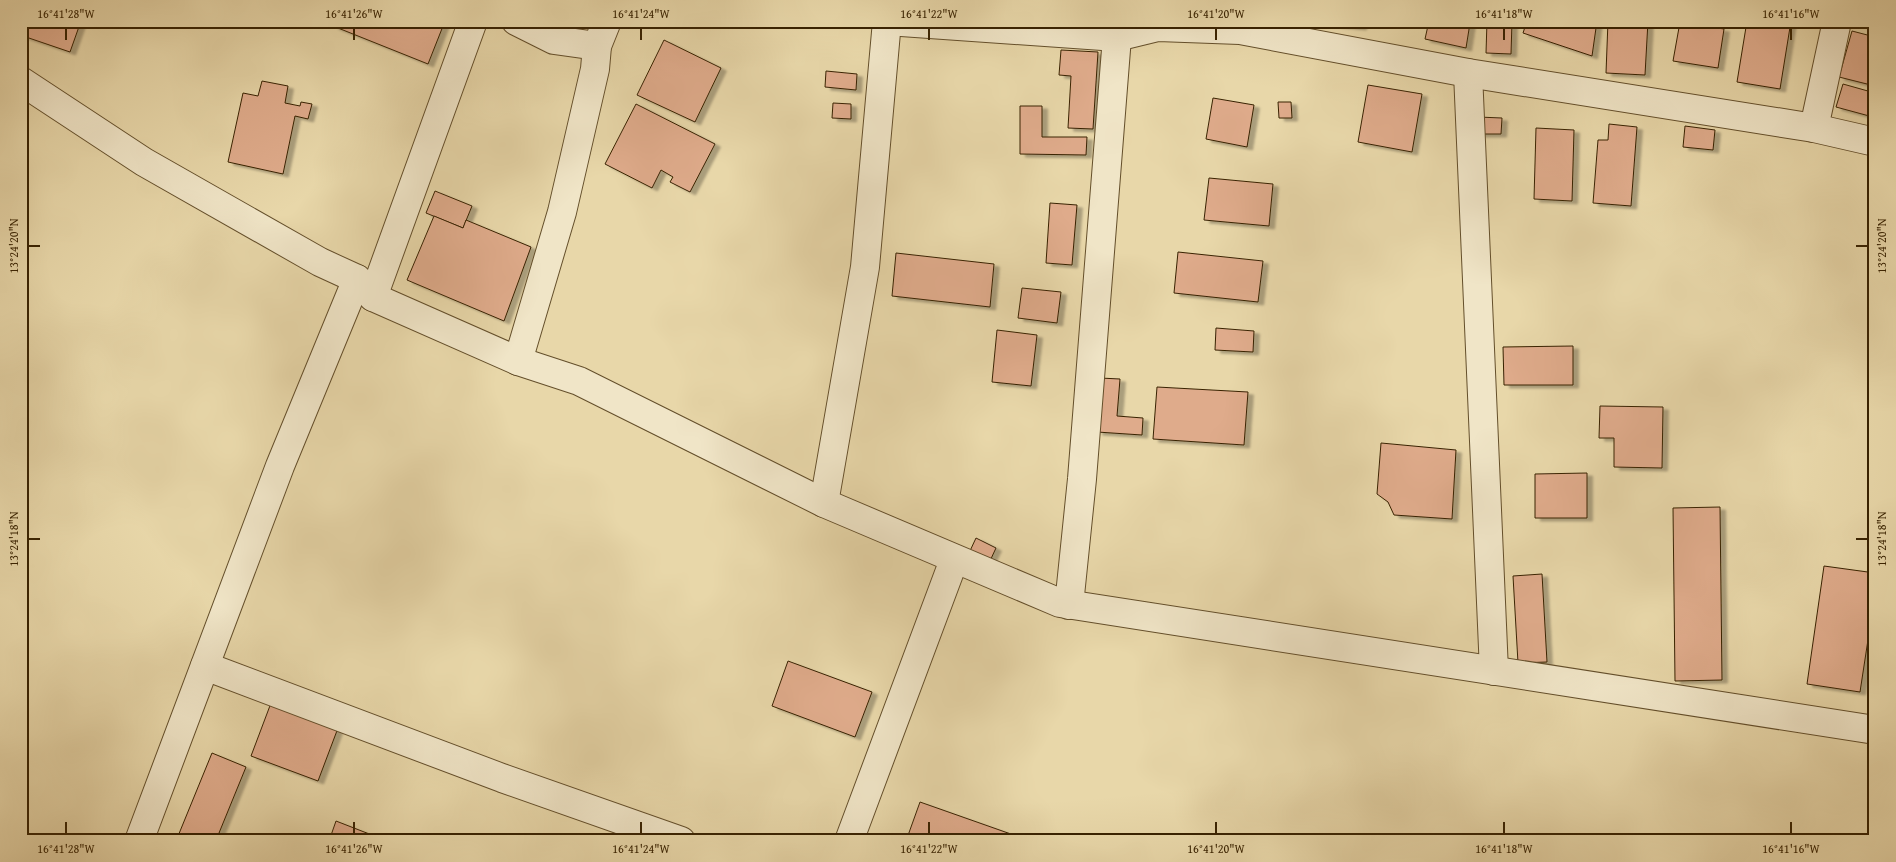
<svg xmlns="http://www.w3.org/2000/svg" width="1896" height="862" font-family="'Gentium Book Plus',serif">
<style>
.building{fill:#dfab8b;stroke:#382201;filter:url(#shadow)}
.lines{fill:none;stroke-linecap:round;stroke-linejoin:round}
.minor-casing{stroke:#644f2b;stroke-width:30}
.minor{stroke:#f0e5c7;stroke-width:28}
.ticks{fill:none;stroke:#382201;stroke-width:2}
.neatline{fill:none;stroke:#382201;stroke-width:2}
.ticks-label{font-size:12px;text-anchor:middle;fill:#382201}
</style>
<defs>
<filter id="shadow"><feDropShadow dx="5.5" dy="3" stdDeviation="1" flood-color="#0004"/></filter>
</defs>
<rect width="100%" height="100%" fill="#e8d7a9"/>
<filter id="stains"><feTurbulence type="fractalNoise" baseFrequency=".004" numOctaves="4"/><feColorMatrix values="0 0 0 0 .2 0 0 0 0 .09 0 0 0 0 .02 0 0 0 .5 -.17"/></filter>
<radialGradient id="worn" r=".72"><stop offset=".6" stop-color="#630" stop-opacity="0"/><stop offset="1" stop-color="#630" stop-opacity=".3"/></radialGradient>
<!-- building -->
<g class="building">
<polygon points="29,21 81,21 70,52 23,36"/>
<polygon points="335,21 445,21 428,64 333,26"/>
<polygon points="1298,21 1361,21 1361,27"/>
<polygon points="1429,21 1470,23 1466,48 1425,39"/>
<polygon points="1487,21 1512,21 1511,54 1486,53"/>
<polygon points="1527,21 1597,21 1592,56 1523,33"/>
<polygon points="1608,21 1648,21 1645,75 1606,73"/>
<polygon points="1747,21 1791,21 1780,89 1737,82"/>
<polygon points="1680,22 1724,29 1718,68 1673,61"/>
<polygon points="1852,31 1875,37 1875,86 1839,77"/>
<polygon points="664,40 721,68 695,122 637,95"/>
<polygon points="1061,50 1098,52 1093,129 1068,128 1071,76 1059,75"/>
<polygon points="826,71 857,74 856,90 825,87"/>
<polygon points="262,81 288,86 285,103 300,106 301,102 312,104 308,119 295,116 283,174 228,162 243,93 258,96"/>
<polygon points="1843,84 1875,93 1873,117 1836,107"/>
<polygon points="1368,85 1422,94 1412,152 1358,142"/>
<polygon points="1213,98 1254,105 1247,147 1206,139"/>
<polygon points="1278,102 1291,102 1292,118 1279,118"/>
<polygon points="833,103 851,104 851,119 832,118"/>
<polygon points="636,104 715,144 690,192 670,182 673,177 661,170 652,188 605,164"/>
<polygon points="1020,106 1042,106 1042,137 1087,137 1086,155 1020,154"/>
<polygon points="1478,117 1502,118 1501,134 1477,134"/>
<polygon points="1609,124 1637,127 1631,206 1593,203 1598,140 1608,140"/>
<polygon points="1685,126 1715,130 1713,150 1683,147"/>
<polygon points="1536,128 1574,130 1572,201 1534,199"/>
<polygon points="1209,178 1273,184 1269,226 1204,220"/>
<polygon points="435,191 472,206 463,228 426,213"/>
<polygon points="1050,203 1077,205 1072,265 1046,263"/>
<polygon points="434,216 463,228 466,220 531,247 504,321 407,280"/>
<polygon points="1178,252 1263,261 1258,302 1174,293"/>
<polygon points="896,253 994,264 990,307 892,296"/>
<polygon points="1022,288 1061,292 1057,323 1018,318"/>
<polygon points="1216,328 1254,331 1253,352 1215,350"/>
<polygon points="997,330 1037,335 1031,386 992,382"/>
<polygon points="1573,346 1573,385 1504,385 1503,347"/>
<polygon points="1100,378 1120,379 1117,416 1143,418 1142,435 1097,432"/>
<polygon points="1157,387 1248,392 1244,445 1153,439"/>
<polygon points="1600,406 1663,407 1662,468 1614,467 1614,438 1599,438"/>
<polygon points="1381,443 1456,450 1452,519 1394,515 1388,502 1377,494"/>
<polygon points="1587,473 1587,518 1535,518 1535,474"/>
<polygon points="1720,507 1722,680 1675,681 1673,508"/>
<polygon points="976,538 996,548 989,563 969,553"/>
<polygon points="1824,566 1875,573 1875,594 1860,692 1807,684"/>
<polygon points="1542,574 1547,662 1518,663 1513,576"/>
<polygon points="788,661 872,692 855,737 772,706"/>
<polygon points="271,703 338,728 318,781 251,756"/>
<polygon points="212,753 246,767 219,833 237,841 176,841"/>
<polygon points="920,802 1025,839 1024,841 906,841"/>
<polygon points="336,821 377,837 375,841 329,841"/>
</g>
<g class="lines">
<!-- minor casing -->
<g class="minor-casing">
<g id="minor">
<polyline points="516,21 554,40 597,46"/>
<polyline points="887,21 1117,37 1158,27 1240,30 1468,73 1814,128 1875,142"/>
<polyline points="1468,73 1494,671"/>
<polyline points="21,81 144,162 320,262 357,279 373,297 518,361 579,381 824,503 1060,603 1875,730"/>
<polyline points="1814,128 1837,21"/>
<polyline points="373,297 473,21"/>
<polyline points="518,361 562,212 595,69 597,46 607,21"/>
<polyline points="824,503 865,267 887,21"/>
<polyline points="1069,605 1082,479 1117,37 1106,22"/>
<polyline points="205,666 502,778 681,841"/>
<polyline points="139,841 280,466 357,279"/>
<polyline points="849,841 954,560"/>
</g>
</g>
<!-- minor -->
<use href="#minor" class="minor"/>
</g>
<!-- ticks -->
<path class="ticks" d="M66 28V40M354 28V40M641 28V40M929 28V40M1216 28V40M1504 28V40M1791 28V40M28 246H40M1856 246H1868M28 539H40M1856 539H1868M66 822V834M354 822V834M641 822V834M929 822V834M1216 822V834M1504 822V834M1791 822V834"/>
<!-- margin -->
<rect width="1896" height="862" fill="none" stroke="#e8d7a9" stroke-width="55"/>
<rect x="28" y="28" width="1840" height="806" class="neatline"/>
<g class="ticks-label">
<text x="66" y="18">16°41'28"W</text>
<text x="354" y="18">16°41'26"W</text>
<text x="641" y="18">16°41'24"W</text>
<text x="929" y="18">16°41'22"W</text>
<text x="1216" y="18">16°41'20"W</text>
<text x="1504" y="18">16°41'18"W</text>
<text x="1791" y="18">16°41'16"W</text>
<text transform="translate(14 246) rotate(-90)" y="4">13°24'20"N</text>
<text transform="translate(1882 246) rotate(-90)" y="4">13°24'20"N</text>
<text transform="translate(14 539) rotate(-90)" y="4">13°24'18"N</text>
<text transform="translate(1882 539) rotate(-90)" y="4">13°24'18"N</text>
<text x="66" y="853">16°41'28"W</text>
<text x="354" y="853">16°41'26"W</text>
<text x="641" y="853">16°41'24"W</text>
<text x="929" y="853">16°41'22"W</text>
<text x="1216" y="853">16°41'20"W</text>
<text x="1504" y="853">16°41'18"W</text>
<text x="1791" y="853">16°41'16"W</text>
</g>
<rect width="100%" height="100%" filter="url(#stains)"/>
<rect width="100%" height="100%" fill="url(#worn)"/>
</svg>
